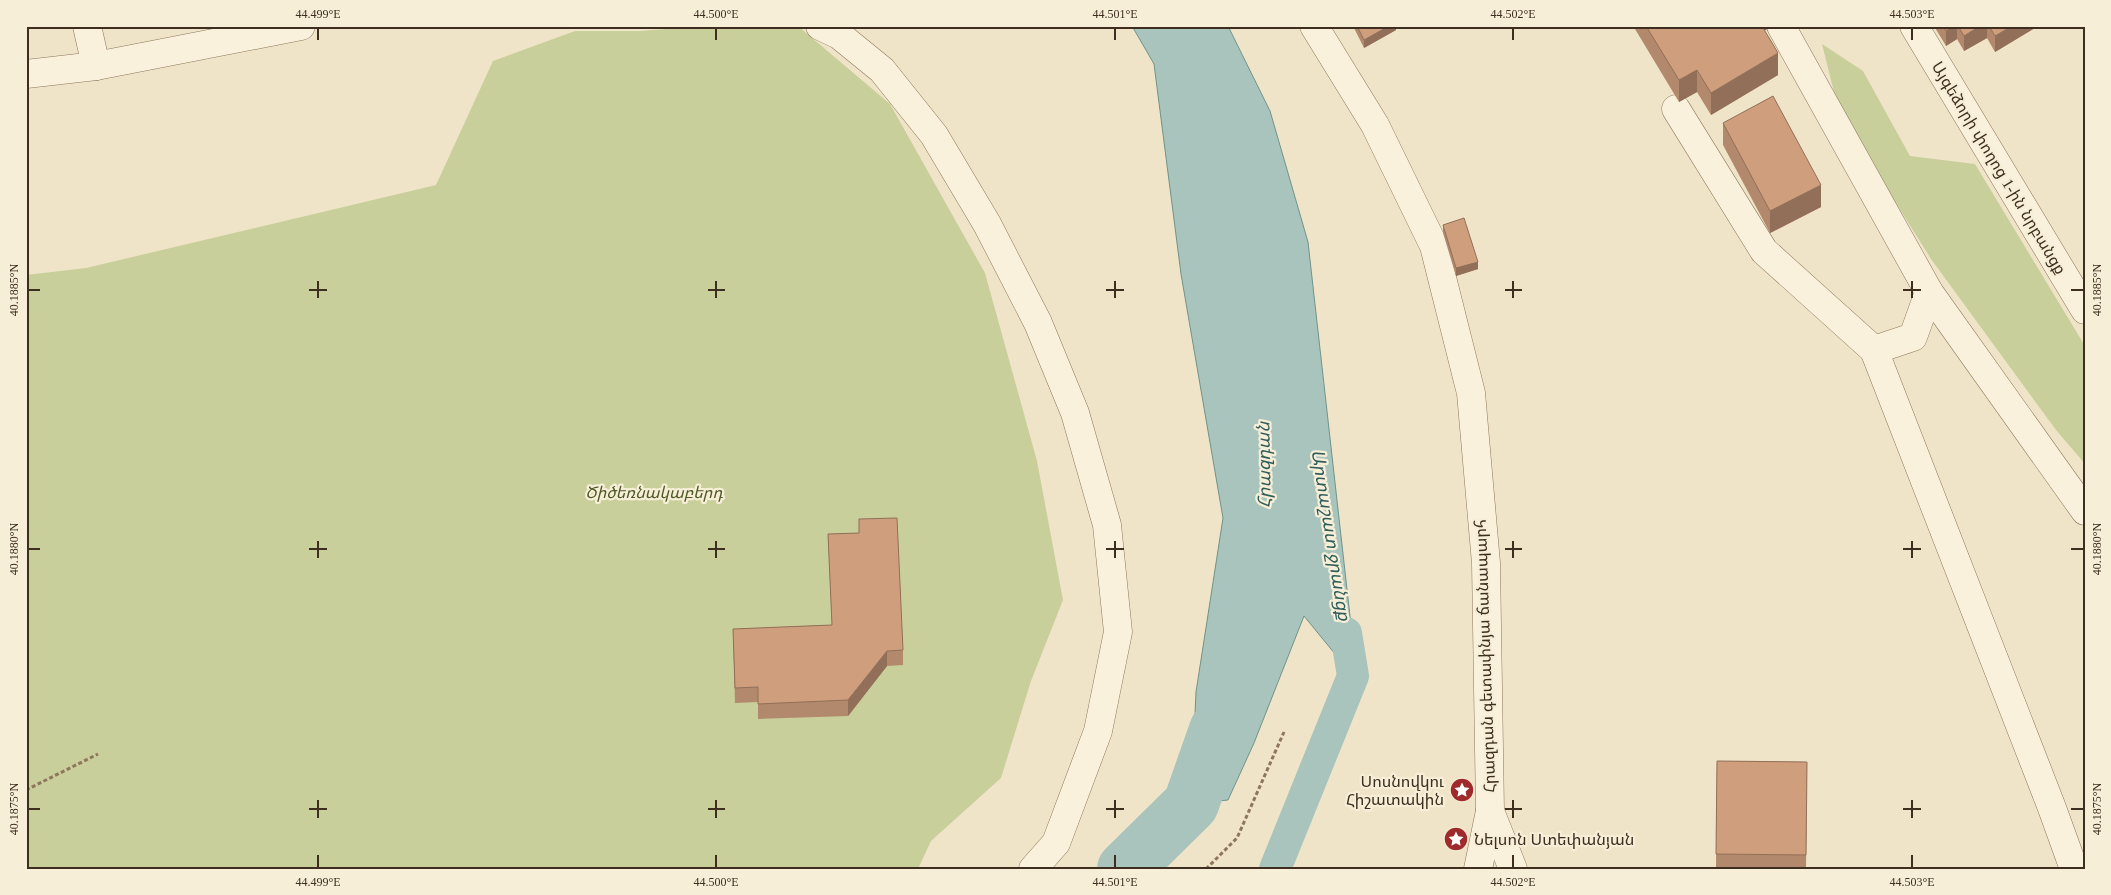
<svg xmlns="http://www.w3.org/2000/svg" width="2111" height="895" font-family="'Times New Roman','Noto Sans Armenian',serif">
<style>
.green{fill:#c9cf9b}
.water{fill:#a9c4bc;stroke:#6f938a}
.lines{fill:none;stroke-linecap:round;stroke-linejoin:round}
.canal{stroke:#a9c4bc;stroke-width:32}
.river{stroke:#a9c4bc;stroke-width:56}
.minor-casing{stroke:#8d765c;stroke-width:29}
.path{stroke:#8d765c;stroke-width:3;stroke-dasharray:4 2.5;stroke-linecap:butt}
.minor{stroke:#faf1dc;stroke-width:28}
.wall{fill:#b2896c}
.shaded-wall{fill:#916f58}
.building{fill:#cf9f7d;stroke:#916f58}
.ticks{fill:none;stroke:#3d2e20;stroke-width:2}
.labels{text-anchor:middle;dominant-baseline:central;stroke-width:4.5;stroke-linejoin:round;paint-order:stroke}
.street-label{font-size:16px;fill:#3d2e20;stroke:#f7eed8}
.park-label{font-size:16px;font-style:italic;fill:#4d5a26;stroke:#f7eed8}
.poi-label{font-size:16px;fill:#3d2e20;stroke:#f7eed8;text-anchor:end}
.water-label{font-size:18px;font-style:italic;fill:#2f5d5a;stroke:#f7eed8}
.neatline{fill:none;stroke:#3d2e20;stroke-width:2}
.ticks-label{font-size:12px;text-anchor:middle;fill:#3d2e20}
</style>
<rect width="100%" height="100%" fill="#f0e4c8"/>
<!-- green -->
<g class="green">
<polygon points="704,26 798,26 890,104 985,273 1037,461 1063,600 1031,681 1001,778 931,841 918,869 26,869 26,275 86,268 436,185 493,61 575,31 640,31"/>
<polygon points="1822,44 1863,71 1910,156 1975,164 2085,346 2085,464 2056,430 1931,259 1839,112"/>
</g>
<!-- water -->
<polygon class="water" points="1132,26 1228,26 1270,111 1308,242 1352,634 1353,676 1304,616 1254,743 1228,800 1191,804 1196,692 1223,518 1181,274 1154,64"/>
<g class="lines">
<!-- canal -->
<polyline class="canal" points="1275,869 1353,676 1346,633"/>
<!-- river -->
<polyline class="river" points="1125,869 1191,804 1217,730"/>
<!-- minor casing -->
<g class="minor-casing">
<g id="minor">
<polyline points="87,26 96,66"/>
<polyline points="820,26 839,35 882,70 934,135 987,224 1038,323 1075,413 1107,525 1118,632 1098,731 1056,843 1033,869"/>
<polyline points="1314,26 1375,125 1434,246 1471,393 1486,563 1490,811 1478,869"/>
<polyline points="1781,26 1929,292 2085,511"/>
<polyline points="1914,26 2085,310"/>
<polyline points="26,74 96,66 301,26"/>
<polyline points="1676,109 1764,251 1874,350 1913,337 1929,292"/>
<polyline points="1874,350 2052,808 2074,869"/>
<polyline points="1490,811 1513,869"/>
</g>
</g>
<!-- path -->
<g class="path">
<polyline points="26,790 98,754"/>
<polyline points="1206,869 1237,838 1284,732"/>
</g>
<!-- minor -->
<use href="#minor" class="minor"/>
</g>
<!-- wall -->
<g class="wall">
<polygon points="1353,26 1396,26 1396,30 1364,48"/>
<polygon points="1635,26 1767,26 1767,29 1764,31 1778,75 1711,115 1697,92 1679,102 1635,29"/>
<polygon points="1934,26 2038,26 1995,52 1987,38 1964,51 1957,39 1946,46"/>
<polygon points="1723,123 1821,207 1770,233 1723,145"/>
<polygon points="1443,225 1478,269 1456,276 1443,233"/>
<polygon points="859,519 903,650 903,665 887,666 848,716 758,719 758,702 735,703 733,629 832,625 828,534 859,533"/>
<polygon points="1717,761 1807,762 1806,869 1716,869"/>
</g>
<!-- shaded-wall -->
<g class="shaded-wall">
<polygon points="1389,26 1396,26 1396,30 1364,48 1364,40"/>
<polygon points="1755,26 1767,26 1767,29 1755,37"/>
<polygon points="1953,26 1957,26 1957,39 1946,46 1946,31"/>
<polygon points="1980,26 1987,26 1987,38 1964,51 1964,36"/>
<polygon points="2012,26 2038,26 1995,52 1995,36"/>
<polygon points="1778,53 1778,75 1711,115 1711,93"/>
<polygon points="1697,70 1697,92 1679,102 1679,80"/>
<polygon points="1821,185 1821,207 1770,233 1770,211"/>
<polygon points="1478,262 1478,269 1456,276 1456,268"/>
<polygon points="887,651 887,666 848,716 848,700"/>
</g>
<!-- building -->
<g class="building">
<polygon points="1357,26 1389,26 1364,40"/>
<polygon points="1646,26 1762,26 1778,53 1711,93 1697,70 1679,80"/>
<polygon points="1943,26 1953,26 1946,31"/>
<polygon points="1958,26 1980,26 1964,36"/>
<polygon points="1989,26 2012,26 1995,36"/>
<polygon points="1773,96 1821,185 1770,211 1723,123"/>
<polygon points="1464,218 1478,262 1456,268 1443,225"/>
<polygon points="897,518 903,650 887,651 848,700 758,704 758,687 735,688 733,629 832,625 828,534 859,533 859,519"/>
<polygon points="1717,761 1807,762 1806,855 1716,854"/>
</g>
<!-- ticks -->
<path class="ticks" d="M318 28V40M716 28V40M1115 28V40M1513 28V40M1912 28V40M318 281V298M716 281V298M1115 281V298M1513 281V298M1912 281V298M28 290H40M309 290H327M708 290H725M1106 290H1124M1505 290H1522M1903 290H1921M2071 290H2084M318 541V558M716 541V558M1115 541V558M1513 541V558M1912 541V558M28 549H40M309 549H327M708 549H725M1106 549H1124M1505 549H1522M1903 549H1921M2071 549H2084M318 800V818M716 800V818M1115 800V818M1513 800V818M1912 800V818M28 809H40M309 809H327M708 809H725M1106 809H1124M1505 809H1522M1903 809H1921M2071 809H2084M318 855V868M716 855V868M1115 855V868M1513 855V868M1912 855V868"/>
<!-- icons -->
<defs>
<g id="sight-disc" transform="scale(1.25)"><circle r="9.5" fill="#9e2a2b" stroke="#f7eed8"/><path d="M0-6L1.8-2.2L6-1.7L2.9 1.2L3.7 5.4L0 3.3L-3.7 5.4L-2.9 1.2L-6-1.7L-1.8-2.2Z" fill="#fff"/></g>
</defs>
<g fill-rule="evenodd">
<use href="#sight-disc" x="1462" y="790"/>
<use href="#sight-disc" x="1456" y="839"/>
</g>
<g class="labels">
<!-- street labels -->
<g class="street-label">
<text transform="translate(1999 168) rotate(59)">Այգեձորի փողոց 1-ին նրբանցք</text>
<text transform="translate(1485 656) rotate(-92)">Հրազդան գետափնյա ճանապարհ</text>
</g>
<!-- park labels -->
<g class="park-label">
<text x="654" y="492">Ծիծեռնակաբերդ</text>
</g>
<!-- poi labels -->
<g class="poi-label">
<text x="1444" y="781">Սոսնովկու<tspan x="1444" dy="18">Հիշատակին</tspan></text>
<text x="1474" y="839" text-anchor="start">Նելսոն Ստեփանյան</text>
</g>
<!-- water labels -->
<g class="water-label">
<text transform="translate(1264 465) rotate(-91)">Հրազդան</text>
<text transform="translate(1331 535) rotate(81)">Արտաշատ ջրանցք</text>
</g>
</g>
<!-- border -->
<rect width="2111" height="895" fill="none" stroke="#f7eed8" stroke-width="55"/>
<rect x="28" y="28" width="2056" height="840" class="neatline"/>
<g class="ticks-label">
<text x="318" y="18">44.499°E</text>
<text x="716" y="18">44.500°E</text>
<text x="1115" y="18">44.501°E</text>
<text x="1513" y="18">44.502°E</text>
<text x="1912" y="18">44.503°E</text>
<text transform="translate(14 290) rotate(-90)" y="4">40.1885°N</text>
<text transform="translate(2097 290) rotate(-90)" y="4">40.1885°N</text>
<text transform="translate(14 549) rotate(-90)" y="4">40.1880°N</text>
<text transform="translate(2097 549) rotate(-90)" y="4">40.1880°N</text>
<text transform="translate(14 809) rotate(-90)" y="4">40.1875°N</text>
<text transform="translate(2097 809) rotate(-90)" y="4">40.1875°N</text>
<text x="318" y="886">44.499°E</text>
<text x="716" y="886">44.500°E</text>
<text x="1115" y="886">44.501°E</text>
<text x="1513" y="886">44.502°E</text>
<text x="1912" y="886">44.503°E</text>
</g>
</svg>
